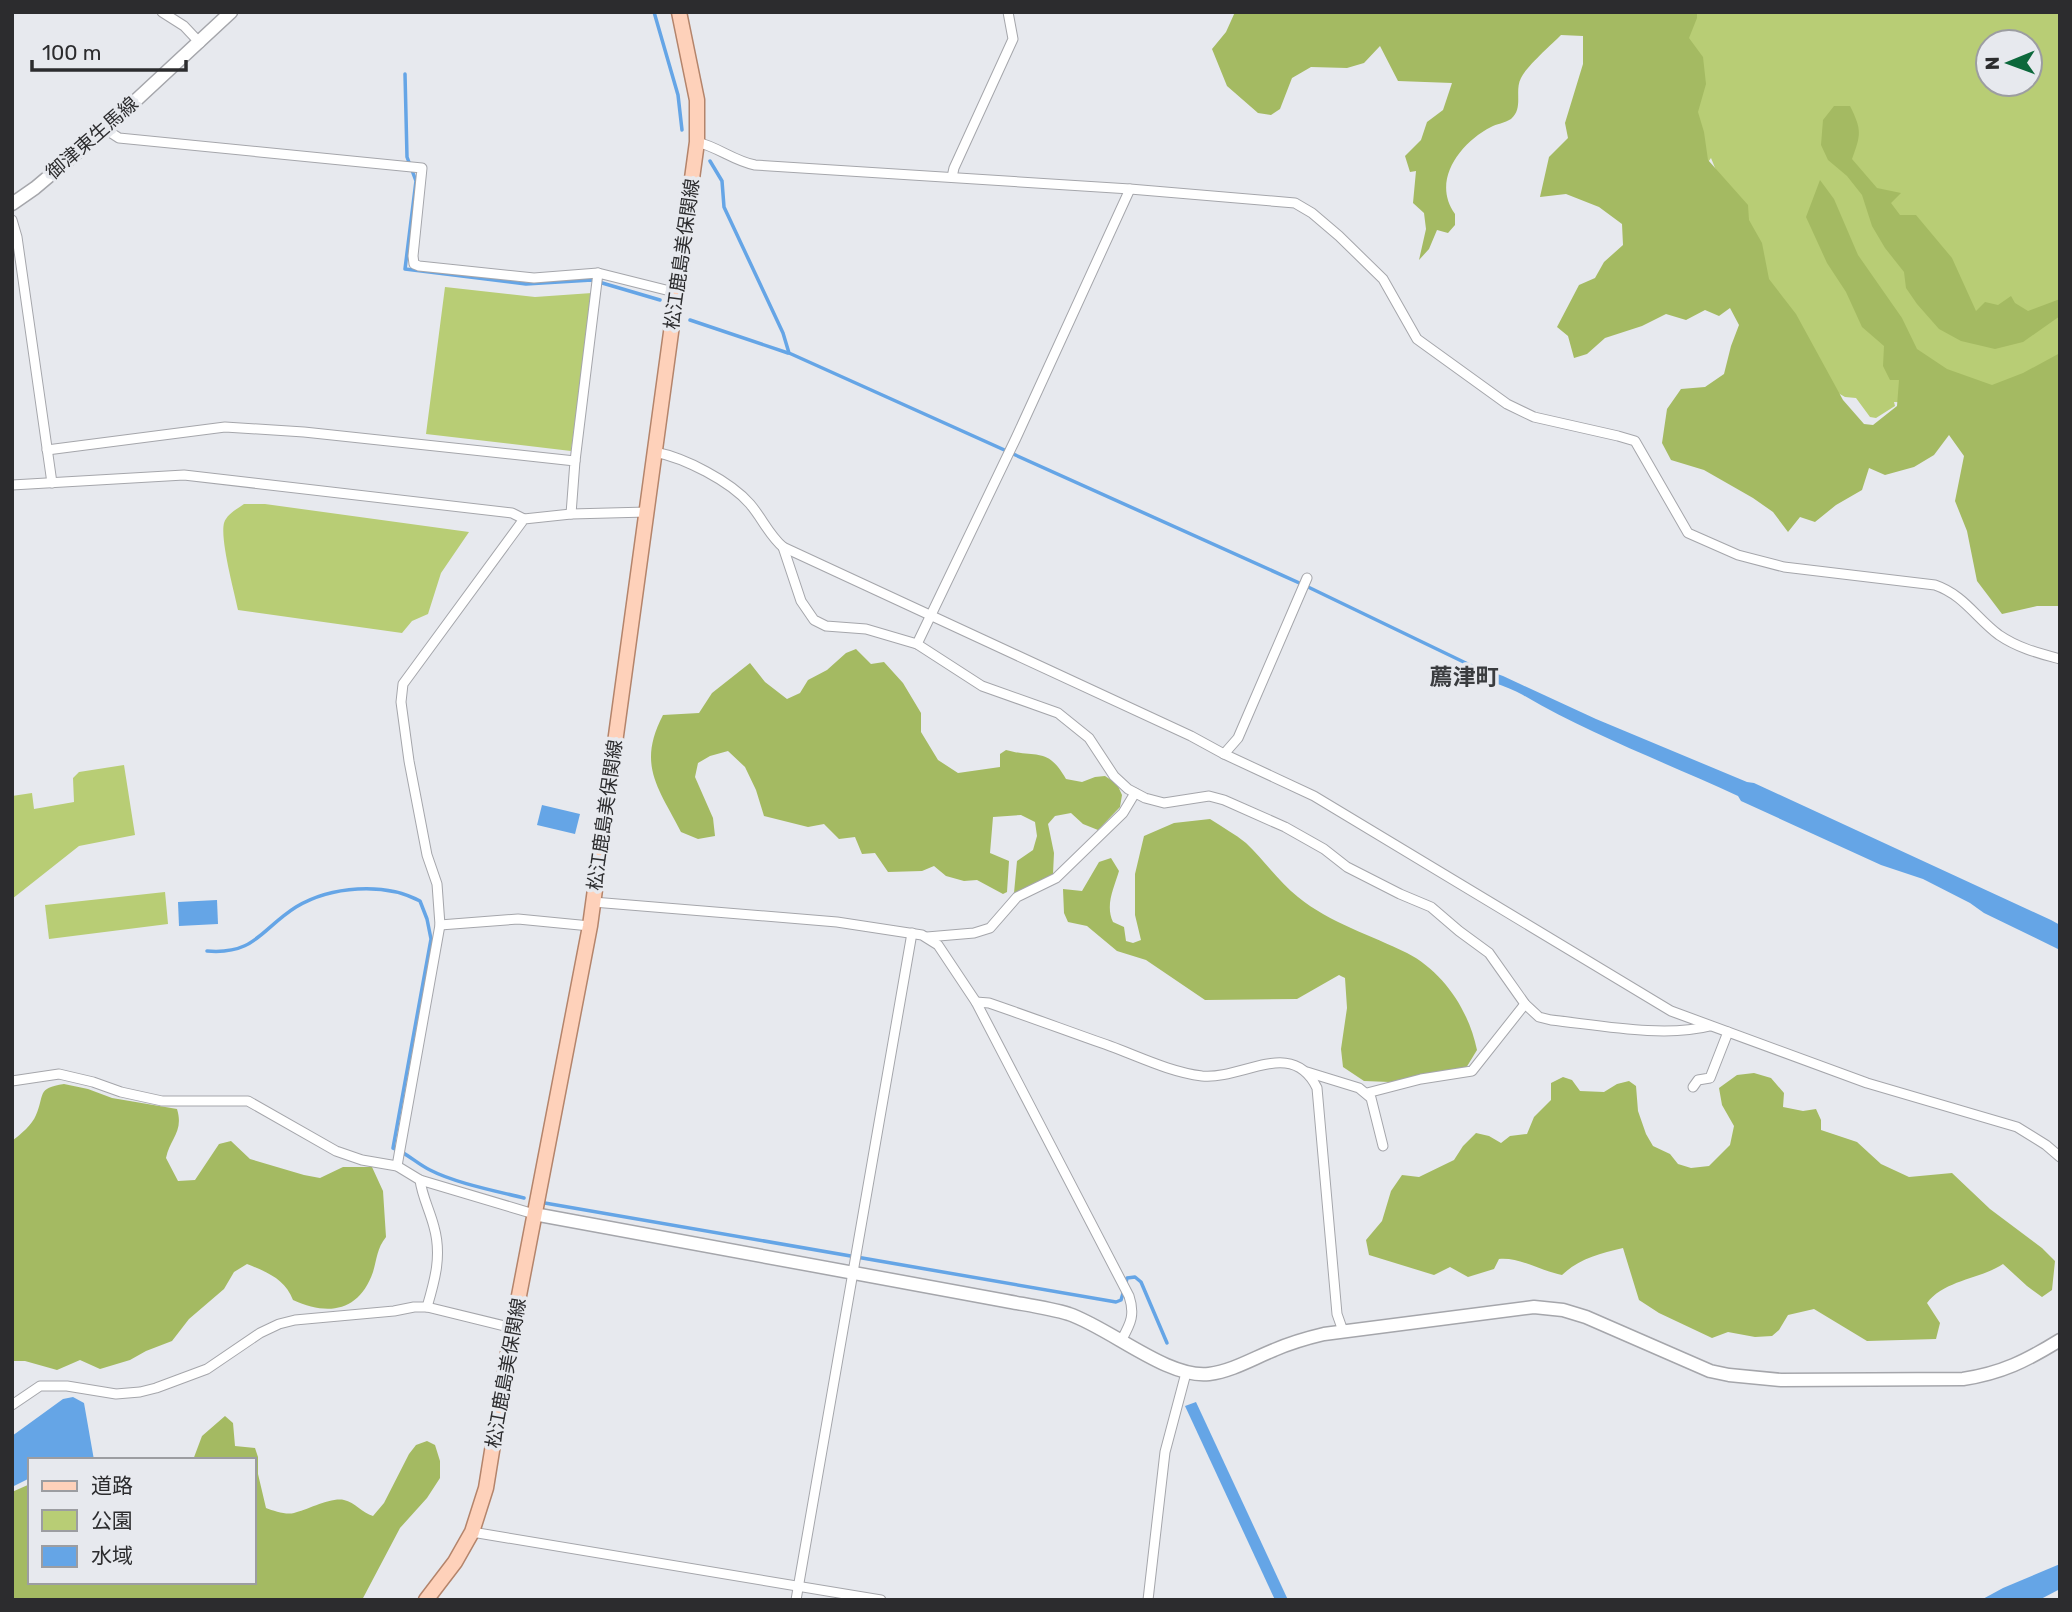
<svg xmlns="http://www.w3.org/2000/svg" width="2072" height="1612" font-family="Rubik,'Noto Sans JP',sans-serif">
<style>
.green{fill:#b8cd75;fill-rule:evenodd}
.forest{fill:#a4ba62}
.water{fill:#65a5e6}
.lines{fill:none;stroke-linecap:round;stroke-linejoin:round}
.stream{stroke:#65a5e6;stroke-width:3.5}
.street-casing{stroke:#a5a6ab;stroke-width:11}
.secondary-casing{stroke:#a5a6ab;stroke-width:15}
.primary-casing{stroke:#b4846b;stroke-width:17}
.street{stroke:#fff;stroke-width:9}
.secondary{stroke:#fff;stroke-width:12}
.primary{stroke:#fed1ba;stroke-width:14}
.labels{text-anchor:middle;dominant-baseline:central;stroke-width:7;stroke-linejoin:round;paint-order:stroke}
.street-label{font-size:19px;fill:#2c2c2e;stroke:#e7e9ee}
.quarter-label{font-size:23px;font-weight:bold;fill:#3a3c3f;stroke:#e7e9ee}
</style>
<rect width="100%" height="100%" fill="#e7e9ee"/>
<!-- green -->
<g class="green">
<path d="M1675 12H2060V353L2010 406 1894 402 1895 406 1876 418 1870 417 1856 398 1845 397 1812 378 1765 291 1711 158 1690 187ZM1988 42H2030V84H1988Z"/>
<polygon points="445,287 535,297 592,293 571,451 426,434"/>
<path d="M244 504H265L469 532 441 573 428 614 412 621 402 633 238 610C234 590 220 540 224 523 227 514 237 509 244 504Z"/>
<polygon points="124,765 135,835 79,846 12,899 12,796 32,793 34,809 74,802 73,778 79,772"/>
<polygon points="165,892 168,924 49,939 45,905"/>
</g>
<!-- forest -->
<g class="forest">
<path d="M1235 12H1697V18L1689 38 1703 57 1706 84 1698 112 1704 132 1708 160 1748 205 1749 220 1762 243 1769 279 1796 314 1843 400 1864 424 1873 425 1897 406 1899 380H1890L1883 366 1884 346 1862 327 1846 292 1827 263 1806 217 1820 180 1834 199 1858 255 1902 318 1917 349 1947 369 1992 385 2023 373 2060 353V606H2037L2002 614 1977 581 1967 531 1955 501 1964 456 1949 435 1934 455 1914 467 1885 475 1869 468 1862 490 1836 505 1815 522 1800 517 1788 532 1773 512 1753 498 1704 470 1671 460 1662 443 1667 409 1681 389 1705 387 1724 374 1731 346 1739 325 1730 308 1719 316 1705 310 1686 320 1666 314 1642 326 1605 338 1587 354 1574 358 1568 336 1557 327 1579 285 1595 278 1604 262 1623 245 1622 224 1599 207 1566 194 1540 197 1549 157 1568 138 1565 123 1583 64V36L1561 35C1551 45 1526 67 1521 78 1514 91 1524 108 1511 119 1505 123 1496 124 1491 127 1460 143 1431 181 1455 214V225L1448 233 1437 230 1429 249 1419 260 1426 229 1424 213 1413 203 1416 171 1410 172 1405 156 1421 140 1427 122 1443 110 1452 83 1398 81 1380 46 1364 63 1347 68 1311 67 1292 78 1280 109 1271 115 1258 113 1227 86 1212 49 1226 32Z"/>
<path d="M1834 106H1850C1862 130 1861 134 1852 159L1877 188 1901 193 1891 203 1900 215H1916L1952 258 1976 311 1985 302 1998 305 2011 296 2015 303 2028 311 2060 299V316L2023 342 1995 349 1961 341 1939 329 1917 304 1906 288 1904 272 1885 248 1872 226 1862 195 1847 176 1828 160 1821 145 1823 120Z"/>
<path d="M856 649 871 664 884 662 903 683 921 713V732L938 760 958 773 1000 767V754L1006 750C1038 759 1047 746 1066 779L1082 782 1095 777 1105 776 1117 784 1122 795 1120 807 1098 830 1083 824 1071 813 1055 816 1048 824 1054 853 1053 874 1018 893H1014L1017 861 1033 850 1037 836 1035 822 1021 815 993 817 990 853 1009 861 1007 892 1003 894 977 880 964 881 946 876 934 866 922 871 888 872 875 853 862 854 855 837 839 839 824 824 808 827 764 816 756 790 745 767 728 751 710 756 698 763 695 777 713 818 715 836 698 839 681 832C658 787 637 765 663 715L699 713 712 693 750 663 765 682 787 699 800 693 808 680 827 670 846 653Z"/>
<path d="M1210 819C1222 827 1235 834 1246 843 1264 860 1278 881 1298 897 1330 923 1371 935 1407 953 1444 972 1469 1011 1477 1050L1466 1068 1432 1073 1390 1082 1364 1081 1343 1067 1341 1049 1347 1008 1345 978 1339 975 1297 999 1205 1000 1146 960 1117 951 1087 926 1068 922 1064 913 1063 889 1082 891 1099 862 1111 858 1119 871C1114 888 1105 905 1113 922L1124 927 1126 941 1133 943 1141 940 1135 915V874L1144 836 1174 823Z"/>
<path d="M1754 1073 1771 1078 1784 1093 1783 1107 1803 1111 1816 1109 1821 1120V1130L1857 1142 1881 1164 1909 1177 1952 1173 1990 1209 2042 1248 2055 1261 2052 1290 2042 1297 2027 1286 2003 1264C1981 1279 1944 1280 1927 1303L1940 1323 1936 1339 1867 1341 1814 1309 1788 1315 1779 1330 1772 1336 1755 1337 1728 1332 1712 1338 1659 1313 1639 1300 1623 1248C1599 1254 1580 1258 1562 1275 1541 1271 1520 1257 1499 1259L1494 1269 1468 1277 1450 1267 1434 1275 1369 1255 1366 1240 1382 1221 1391 1191 1402 1175 1419 1177 1454 1160 1463 1146 1476 1133 1489 1136 1501 1143 1510 1136 1527 1134 1534 1117 1551 1100V1083L1563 1077 1572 1080 1580 1091 1604 1092 1617 1084 1629 1081 1636 1086 1638 1111 1646 1134 1653 1146 1670 1154 1678 1164 1691 1168 1709 1166 1730 1145 1734 1126 1722 1105 1719 1088 1737 1075Z"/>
<path d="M64 1084 88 1089 112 1098 177 1109C184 1132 170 1138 166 1158L178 1181 195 1180 219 1144 231 1141 250 1159 304 1175 320 1178 343 1167H372L383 1191 386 1237C377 1248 377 1259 373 1272 359 1312 328 1316 293 1300 285 1279 267 1272 247 1264L234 1272 224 1289 189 1319 172 1341 146 1351 130 1360 100 1369 80 1360 57 1370 25 1361H12V1141C21 1134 32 1125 36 1115 45 1095 36 1088 64 1084Z"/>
<path d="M225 1416 233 1423 235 1446 255 1448 258 1457V1474L266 1508C274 1511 286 1515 294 1513 307 1510 331 1497 344 1500 355 1502 362 1513 373 1516L384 1503 409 1454 416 1445 427 1441 435 1445 440 1461V1478L427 1498 400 1528 362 1600H12V1492L30 1484V1582H254V1460H193L202 1436Z"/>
</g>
<!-- water -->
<g class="water">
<path d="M1469 664 1503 676 1596 719 1747 782 1754 783 2051 920 2060 925V950L1984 913 1970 903 1923 879 1881 865 1741 801 1738 796C1667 763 1591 735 1523 695 1505 685 1486 682 1469 670Z"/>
<polygon points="542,805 580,814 575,834 537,825"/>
<polygon points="217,900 218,924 179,926 178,902"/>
<polygon points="73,1397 84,1403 94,1460 30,1460 30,1478 12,1487 12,1436 63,1399"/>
<polygon points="1196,1402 1288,1600 1275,1600 1185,1406"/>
<polygon points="2060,1564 2060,1589 2039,1600 1981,1600 2003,1588"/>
</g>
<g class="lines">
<!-- stream -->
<g class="stream">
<polyline points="654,12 678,95 682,130"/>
<polyline points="405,74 407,157 416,181 405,269 526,284 592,280 660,300"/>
<polyline points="710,161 722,181 724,207 783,333 789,353 1306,586 1472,666"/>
<polyline points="690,320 788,353"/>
<path d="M207 951C255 955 261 929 296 907 331 886 384 882 420 901L427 919 431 939 393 1148C407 1153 416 1163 430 1170 455 1183 496 1191 524 1198"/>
<polyline points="539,1202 1116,1302 1121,1300 1124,1290"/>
<polyline points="1126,1283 1127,1278 1135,1277 1141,1282 1167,1343"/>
</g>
<!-- street casing -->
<g class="street-casing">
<g id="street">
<polyline points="162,12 184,26 200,43"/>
<polyline points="105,129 119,138 422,168 413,256 414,264 419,266 534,278 598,273 678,293"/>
<path d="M697 142C718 147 734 161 755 165L1130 189 1295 203 1312 213 1339 236 1383 279 1417 339 1507 404 1534 417 1618 436 1635 441 1688 533 1738 555 1784 567 1935 585C1964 595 1976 618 1999 635 2018 648 2038 653 2060 659"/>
<polyline points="952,177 954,168 1013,39 1008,12"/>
<polyline points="12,220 17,237 52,483"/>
<polyline points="47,450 225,427 304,432 575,461 571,514"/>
<path d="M655 452C685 458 730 481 750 504 762 518 769 535 783 547L1191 736 1224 754 1314 796 1671 1011 1867 1083 2017 1127 2046 1145 2060 1157"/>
<polyline points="575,461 598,273"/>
<polyline points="12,485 184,475 512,513 524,519"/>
<path d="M783 547 801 601 814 620 826 626 866 629 917 644 982 686 1058 713 1089 738 1114 776 1128 789 1145 798 1164 803 1209 796 1224 800 1285 827 1324 849 1347 867 1400 894 1431 907 1459 931 1489 953 1525 1004 1539 1017 1551 1020C1598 1025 1664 1038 1710 1026"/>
<polyline points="917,644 1016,438 1130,189"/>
<polyline points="1224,754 1238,738 1307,578"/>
<path d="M593 902 837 922 922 935 938 945 976 1002 1129 1296C1135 1314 1131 1323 1122 1339"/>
<polyline points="440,925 518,919 590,926"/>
<polyline points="927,937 974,933 990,928 1017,897 1056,878 1123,813 1135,793"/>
<path d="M976 1002 989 1003C1030 1017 1070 1032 1110 1046 1140 1057 1170 1072 1202 1076 1243 1080 1292 1037 1317 1088L1337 1314 1343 1331"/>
<polyline points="1307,1072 1359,1088 1371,1098 1383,1146"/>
<polyline points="12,1081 59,1074 93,1082 121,1092 162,1101 248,1101 336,1151 362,1160 397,1166 420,1180 534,1214"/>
<polyline points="1693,1087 1698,1080 1710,1078 1728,1032"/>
<polyline points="1367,1093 1421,1079 1472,1071 1525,1004"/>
<polyline points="397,1166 440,925 437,884 427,855 409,761 401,702 403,684 524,519 571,514 647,512"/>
<path d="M420 1180C422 1196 430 1211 434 1227 442 1255 435 1280 427 1307"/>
<polyline points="12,1405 40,1386 67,1386 116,1394 140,1392 156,1388 207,1369 260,1333 279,1324 295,1320 394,1311 414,1307 427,1307 513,1328"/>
<polyline points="472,1532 881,1600"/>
<polyline points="796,1600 912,933"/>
<polyline points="1148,1600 1165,1452 1186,1373"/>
</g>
</g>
<!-- secondary casing -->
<g class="secondary-casing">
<g id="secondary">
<polyline points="12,204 35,188 105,129 231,12"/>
<path d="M534 1214 1006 1301C1027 1305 1049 1308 1069 1314 1110 1328 1168 1379 1209 1374 1232 1371 1252 1359 1274 1350 1290 1343 1307 1338 1324 1334L1534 1307 1563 1310 1586 1317 1710 1371 1729 1375 1781 1380 1963 1379C2002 1373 2026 1361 2060 1340"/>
</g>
</g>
<!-- primary casing -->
<g class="primary-casing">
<polyline id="primary" points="426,1600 455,1562 472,1532 486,1488 507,1358 590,926 697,142 697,100 679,12"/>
</g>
<!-- street -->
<use href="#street" class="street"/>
<!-- secondary -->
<use href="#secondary" class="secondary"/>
<!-- primary -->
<use href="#primary" class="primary"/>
</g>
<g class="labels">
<!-- street labels -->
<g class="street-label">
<text transform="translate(92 138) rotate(-41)">御津東生馬線</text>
<text transform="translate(682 254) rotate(-82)">松江鹿島美保関線</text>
<text transform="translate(605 815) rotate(-82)">松江鹿島美保関線</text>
<text transform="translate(506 1373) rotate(-80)">松江鹿島美保関線</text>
</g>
<!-- quarter labels -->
<g class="quarter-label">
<text x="1464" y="677">薦津町</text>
</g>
</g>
<!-- border -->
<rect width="2072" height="1612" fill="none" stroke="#2c2c2e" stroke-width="28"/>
<!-- legend -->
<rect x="28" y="1458" width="228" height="126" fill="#e7e9ee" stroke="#9c9da1" stroke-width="2"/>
<rect x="42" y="1481" width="35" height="10" fill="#fed1ba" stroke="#9c9da1" stroke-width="2"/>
<text x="91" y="1493" font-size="21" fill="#2c2c2e">道路</text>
<rect x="42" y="1510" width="35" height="21" fill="#b8cd75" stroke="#9c9da1" stroke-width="2"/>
<text x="91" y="1528" font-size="21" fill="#2c2c2e">公園</text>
<rect x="42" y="1546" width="35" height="21" fill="#65a5e6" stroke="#9c9da1" stroke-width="2"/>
<text x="91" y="1563" font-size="21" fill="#2c2c2e">水域</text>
<!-- north arrow -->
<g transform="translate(2009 63) rotate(269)"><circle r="33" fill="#e7e9ee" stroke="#9c9da1" stroke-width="2"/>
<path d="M0-5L12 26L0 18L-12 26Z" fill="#0c683b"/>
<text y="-10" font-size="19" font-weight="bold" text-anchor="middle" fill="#2c2c2e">N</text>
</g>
<!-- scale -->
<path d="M32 60v10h154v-10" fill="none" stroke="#2c2c2e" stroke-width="3.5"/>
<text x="42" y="60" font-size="21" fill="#2c2c2e" stroke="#e7e9ee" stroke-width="5" paint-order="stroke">100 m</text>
</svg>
